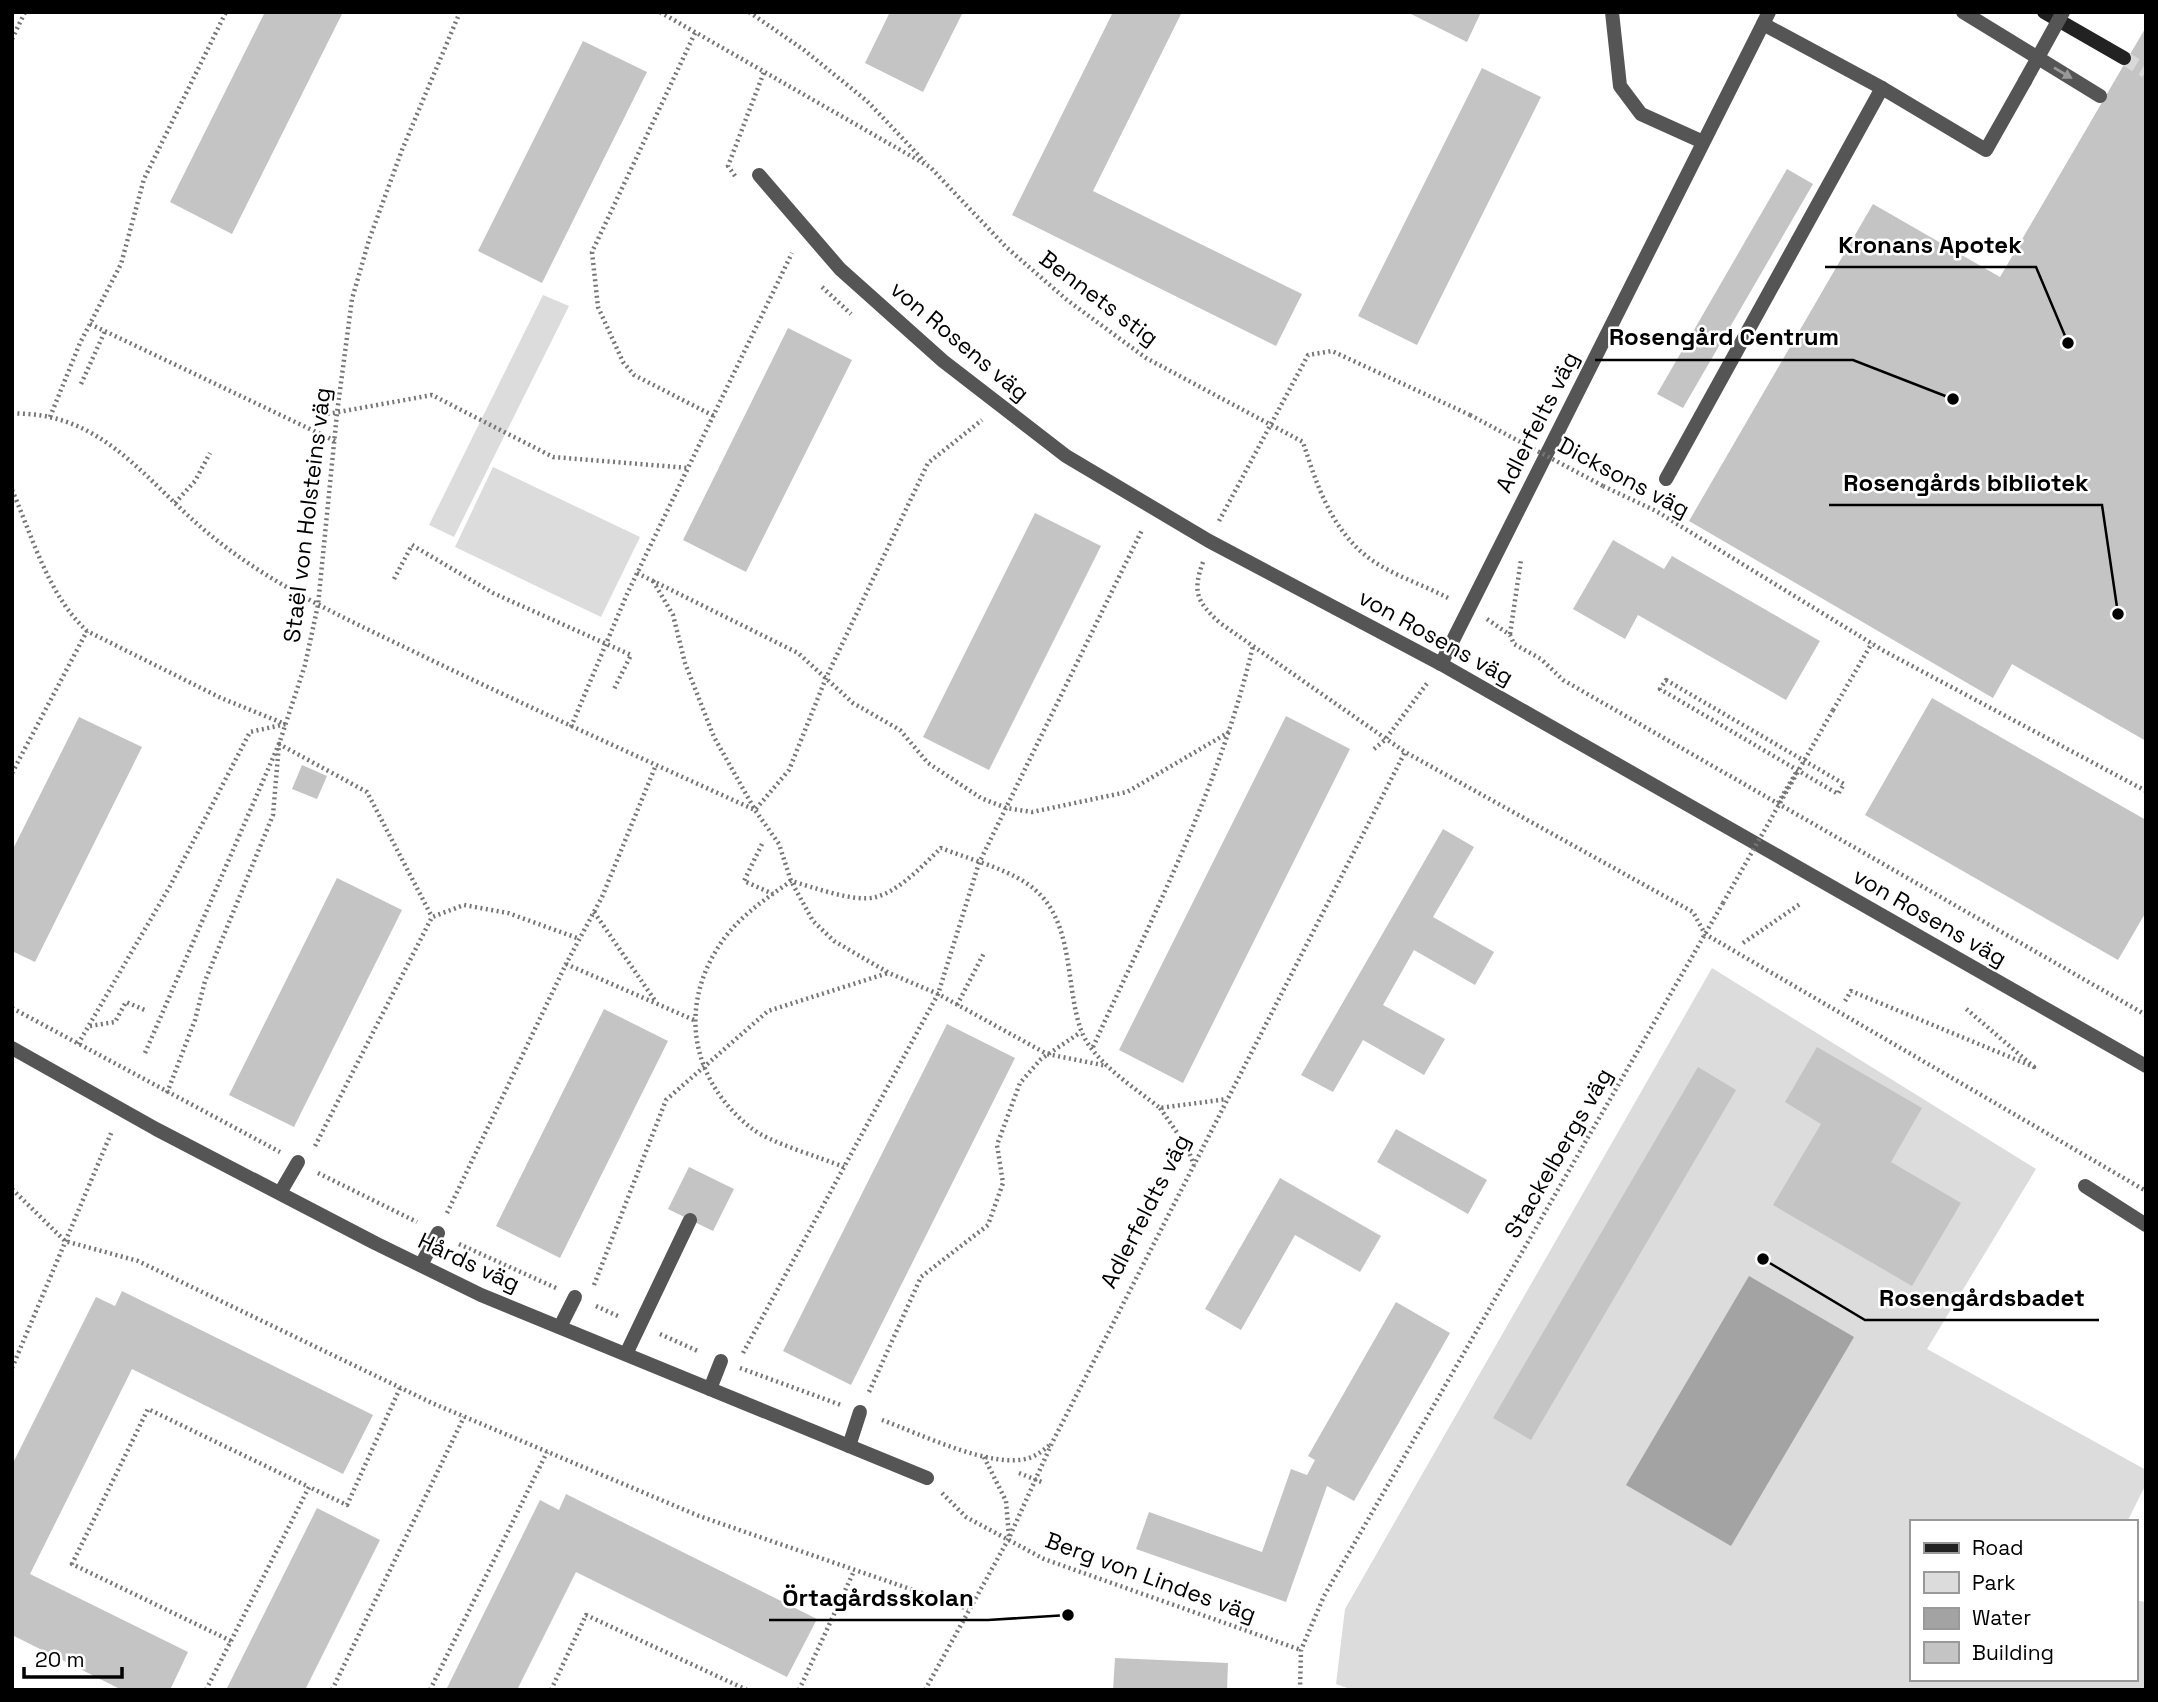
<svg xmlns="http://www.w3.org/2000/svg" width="2158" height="1702" font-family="'Space Grotesk',sans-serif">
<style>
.green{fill:#dcdcdc}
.water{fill:#a3a3a3}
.building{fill:#c4c4c4}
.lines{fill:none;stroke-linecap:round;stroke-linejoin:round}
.secondary-tunnel{stroke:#d9d9d9;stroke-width:14;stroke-dasharray:14 7;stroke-linecap:butt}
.path{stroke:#777;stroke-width:4.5;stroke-dasharray:2 3.5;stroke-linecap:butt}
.lane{stroke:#555;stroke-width:14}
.street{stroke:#555;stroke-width:14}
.secondary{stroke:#222;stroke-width:14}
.path-bridge{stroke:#777;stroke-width:4.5;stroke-dasharray:2 3.5;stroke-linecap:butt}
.lane-bridge{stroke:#555;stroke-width:14}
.oneway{fill:#999}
.labels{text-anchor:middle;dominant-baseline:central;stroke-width:5;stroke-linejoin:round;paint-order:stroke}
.street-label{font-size:23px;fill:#000;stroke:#fff}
.leader{fill:none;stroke:#000;stroke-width:2.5}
.callout-dot{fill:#000;stroke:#fff;stroke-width:2.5}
.callout-label{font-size:24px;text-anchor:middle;font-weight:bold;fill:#000;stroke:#fff;stroke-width:5;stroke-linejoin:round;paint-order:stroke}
</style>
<rect width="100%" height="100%" fill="#fff"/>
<!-- green -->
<g class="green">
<polygon points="543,295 569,306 454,537 429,525"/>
<polygon points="493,467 640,537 601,617 455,547"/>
<polygon points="1712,968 2036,1169 1927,1349 2146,1470 2146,1484 2127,1522 1911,1522 1911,1679 2135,1679 2135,1600 2146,1602 2146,1690 1353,1690 1336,1684 1345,1609"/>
</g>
<!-- water -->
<polygon class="water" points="1749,1276 1854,1337 1731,1546 1626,1485"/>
<!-- building -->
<g class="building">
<polygon points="265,12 343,12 232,234 170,202"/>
<polygon points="890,12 963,12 923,92 865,63"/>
<polygon points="1113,12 1182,12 1093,191 1302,294 1276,346 1012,215"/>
<polygon points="1407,12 1481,12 1467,42"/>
<polygon points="2146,27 2146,741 2012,664 1993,698 1689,521 1873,204 2000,277"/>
<polygon points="583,41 647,72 542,283 478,251"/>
<polygon points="1482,68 1541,97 1417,345 1358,316"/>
<polygon points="1787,169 1813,184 1683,408 1657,394"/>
<polygon points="788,328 852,360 746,572 683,540"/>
<polygon points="1035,513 1101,546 989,770 923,737"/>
<polygon points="1613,540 1664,569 1672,556 1820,641 1786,700 1638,615 1625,639 1573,609"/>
<polygon points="1932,698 2146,820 2146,912 2118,960 1865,815"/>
<polygon points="1286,716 1350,749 1183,1083 1119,1050"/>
<polygon points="79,717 142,747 35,962 12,951 12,851"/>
<polygon points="302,765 327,776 317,799 292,789"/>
<polygon points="1443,829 1474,847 1433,917 1494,952 1475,985 1414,950 1383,1005 1445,1039 1424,1075 1363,1040 1333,1092 1301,1075"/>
<polygon points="337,878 402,910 294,1127 229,1095"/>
<polygon points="604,1009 668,1041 560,1258 496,1226"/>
<polygon points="947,1024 1015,1058 851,1385 783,1351"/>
<polygon points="1817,1047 1922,1108 1891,1162 1961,1203 1912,1286 1773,1205 1821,1124 1785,1102"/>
<polygon points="1698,1067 1736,1090 1531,1440 1493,1418"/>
<polygon points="1396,1129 1487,1180 1468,1214 1377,1162"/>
<polygon points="689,1167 734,1189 713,1231 668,1209"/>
<polygon points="1280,1178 1381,1236 1360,1272 1295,1235 1241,1330 1205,1309"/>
<polygon points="122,1291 373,1415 343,1474 132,1369 30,1574 188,1652 170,1690 122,1690 12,1635 12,1465 96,1297 115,1306"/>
<polygon points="1396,1302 1450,1333 1354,1501 1327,1486 1286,1602 1136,1549 1149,1512 1262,1552 1291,1469 1307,1475 1315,1460 1308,1456"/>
<polygon points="566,1494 817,1619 787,1677 576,1572 517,1690 446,1690 540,1500 559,1510"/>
<polygon points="317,1508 380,1540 305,1690 226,1690"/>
<polygon points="1115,1658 1228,1663 1227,1690 1113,1690"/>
</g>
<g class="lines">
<!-- secondary-tunnel -->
<polyline class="secondary-tunnel" points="2124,58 2146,71"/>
<!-- path -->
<g class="path">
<path d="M660 12 930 167 1006 247 1067 300 1146 358 1303 442C1316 483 1330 526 1365 555 1388 574 1422 584 1448 598"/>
<polyline points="749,12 804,50 867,101 925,162"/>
<polyline points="695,33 592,252 598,307 623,362 634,375 714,416"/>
<polyline points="12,39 25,12"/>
<polyline points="735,176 728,166 764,72"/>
<polyline points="822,287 851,314"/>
<polyline points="90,324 335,441"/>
<polyline points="81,384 105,331"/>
<path d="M12 413C24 414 37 414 49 417 113 430 155 488 202 528 268 585 349 620 427 658 535 710 645 760 755 810L789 770 826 678 928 463 982 420"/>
<polyline points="322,415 432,395 553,457 689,468"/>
<polyline points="50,417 80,343 121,264 144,179 226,12"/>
<polyline points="1603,486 1656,511 1884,651 2146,791"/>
<path d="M12 490C33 538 48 595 87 631L221 698 285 724"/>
<polyline points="175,503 195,481 210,453"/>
<polyline points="1219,521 1308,355 1332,351 1470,415"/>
<path d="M1203 562C1192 592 1197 602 1220 623L1405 752 1693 912 1705 934 2146 1191"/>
<polyline points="637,573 798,653 853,703 900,730 928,763 981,798 1006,808 1032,812 1127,792 1231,731"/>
<polyline points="394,579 412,545 493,593 631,655 614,689"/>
<polyline points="653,581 673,615 685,663 714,737 755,810 779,844 791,881 813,921 834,941 889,973 938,994 1047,1054 1107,1066"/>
<polyline points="1487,619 1510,635 1514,644 1541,659 1563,680 2146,1015"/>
<polyline points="1510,634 1521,560"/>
<polygon points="1666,680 1844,784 1838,794 1660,689"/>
<polyline points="1833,710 1872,643"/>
<polyline points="571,727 627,594 792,253"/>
<polyline points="1374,749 1385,740 1428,682"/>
<polyline points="12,773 87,631"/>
<polyline points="1778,803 1797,771"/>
<polyline points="762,844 744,881 773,894"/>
<polyline points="594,912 656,1002"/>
<polyline points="1743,943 1800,904"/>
<polyline points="566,964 694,1020"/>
<polyline points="1845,1001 1851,991 2034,1067 1964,1007"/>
<polyline points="957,1005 984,953"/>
<polyline points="12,1008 280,1152"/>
<polyline points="90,1026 115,1022 126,1002 147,1011"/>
<polyline points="78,1044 169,888 250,732 286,724"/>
<path d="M1093 1047C1152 917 1220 787 1253 646"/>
<polyline points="145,1053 279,744 305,665 318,605 337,413 352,299 369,240 402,150 460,12"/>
<polyline points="167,1093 195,1020 205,981 273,815 279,744 367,792 432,917"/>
<polyline points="1160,1108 1187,1147 1194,1165"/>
<polyline points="315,1146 432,917 464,905 508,913 580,939"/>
<path d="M844 1167C820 1157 770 1143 751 1128 690 1079 677 1005 723 940 741 915 767 898 791 881 813 887 855 903 876 897 901 890 923 865 941 848 966 858 1004 868 1026 883 1076 915 1064 983 1081 1030 1093 1062 1135 1088 1160 1108L1227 1099"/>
<polyline points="318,1173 417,1222"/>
<polyline points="12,1189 65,1241 138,1261 432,1403 699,1516 968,1609"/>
<polyline points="447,1213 566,964 602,897 656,765"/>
<polyline points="459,1244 556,1288"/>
<polyline points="594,1285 666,1100 768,1011 888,973"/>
<polyline points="596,1306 620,1317"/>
<polyline points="660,1334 700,1352"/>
<polyline points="743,1353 938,994 979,863 1142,530"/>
<polyline points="12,1368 112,1131"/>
<polyline points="740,1368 841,1405"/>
<polyline points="869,1392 921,1277 988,1225 1003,1183 997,1145 1020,1083 1041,1059 1081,1032"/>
<path d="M882 1420C918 1433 993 1470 1029 1458 1038 1455 1045 1449 1052 1443"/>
<polyline points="984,1457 1006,1501 1009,1537"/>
<polyline points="1019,1473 1044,1483"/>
<polyline points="942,1493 966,1517 1044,1559 1301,1650"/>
<polyline points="231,1641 72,1564 148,1409 309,1487"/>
<polyline points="206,1690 309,1487 347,1505 400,1388"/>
<polyline points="332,1690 464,1417"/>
<polyline points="430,1690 547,1452"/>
<polyline points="551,1690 586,1615 747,1690"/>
<polyline points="799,1690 854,1571"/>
<polyline points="925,1690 1009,1538 1052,1443 1405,752"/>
<polyline points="1300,1690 1301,1650 1324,1596 1723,903"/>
</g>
<!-- lane -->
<g class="lane">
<polyline points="1963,12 2100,96"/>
<polyline points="1763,24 1882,88 1986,150 2025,81"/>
<polyline points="1666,479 1882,88"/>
<polyline points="2085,1186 2146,1225"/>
<polyline points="280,1193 298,1162"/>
<polyline points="421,1265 438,1233"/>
<polyline points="560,1327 575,1297"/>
<polyline points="626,1354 690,1220"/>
<polyline points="710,1389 721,1361"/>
<polyline points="849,1446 860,1412"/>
</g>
<!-- street -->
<g class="street">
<polyline points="1612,12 1620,86 1641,114 1703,142"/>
<polyline points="759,175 840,269 943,361 1066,456 1209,541 1441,664 2146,1066"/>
<polyline points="1441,664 1769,12"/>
<polyline points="12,1048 156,1129 375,1243 481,1295 927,1478"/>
</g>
<!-- secondary -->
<polyline class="secondary" points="2044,12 2124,58"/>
<!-- path-bridge -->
<g class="path-bridge">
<polyline points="1470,415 1603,486"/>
<polyline points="1723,903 1833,710"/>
</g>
<!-- lane-bridge -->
<polyline class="lane-bridge" points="2025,81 2063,12"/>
</g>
<!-- one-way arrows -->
<defs><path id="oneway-solid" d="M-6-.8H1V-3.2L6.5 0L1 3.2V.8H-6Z" transform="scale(1.75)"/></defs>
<use class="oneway" href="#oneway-solid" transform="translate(2063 73) rotate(31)"/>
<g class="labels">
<!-- street labels -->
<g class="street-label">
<text transform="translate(1099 298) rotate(37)">Bennets stig</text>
<text transform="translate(960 341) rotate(40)">von Rosens väg</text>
<text transform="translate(1537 422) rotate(-63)">Adlerfelts väg</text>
<text transform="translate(1624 477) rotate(28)">Dicksons väg</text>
<text transform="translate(307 515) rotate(-83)">Staël von Holsteins väg</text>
<text transform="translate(1436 637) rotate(29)">von Rosens väg</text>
<text transform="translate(1930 917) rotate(30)">von Rosens väg</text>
<text transform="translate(1558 1153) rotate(-60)">Stackelbergs väg</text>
<text transform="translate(1145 1211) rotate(-63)">Adlerfeldts väg</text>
<text transform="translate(469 1262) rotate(25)">Hårds väg</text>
<text transform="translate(1151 1577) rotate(20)">Berg von Lindes väg</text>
</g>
</g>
<!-- callouts -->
<path class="leader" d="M2068 343L2036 267H1825M1953 399L1853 360H1595M2118 614L2102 505H1829M1763 1259L1865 1320H2099M1068 1615L988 1620H769"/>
<g class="callout-dot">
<circle cx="2068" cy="343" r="7"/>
<circle cx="1953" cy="399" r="7"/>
<circle cx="2118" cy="614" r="7"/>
<circle cx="1763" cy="1259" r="7"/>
<circle cx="1068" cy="1615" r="7"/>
</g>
<g class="callout-label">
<text x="1930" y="253">Kronans Apotek</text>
<text x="1724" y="345">Rosengård Centrum</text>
<text x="1966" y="491">Rosengårds bibliotek</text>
<text x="1982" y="1306">Rosengårdsbadet</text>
<text x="878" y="1606">Örtagårdsskolan</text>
</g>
<!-- border -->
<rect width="2158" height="1702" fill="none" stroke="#000000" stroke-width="28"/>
<!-- legend -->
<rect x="1910" y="1520" width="228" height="161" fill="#ffffff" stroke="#999999" stroke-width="2"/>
<rect x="1924" y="1543" width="35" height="10" fill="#222222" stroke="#999999" stroke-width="2"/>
<text x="1972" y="1555" font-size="21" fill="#000000">Road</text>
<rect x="1924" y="1572" width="35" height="21" fill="#dcdcdc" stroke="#999999" stroke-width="2"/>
<text x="1972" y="1590" font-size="21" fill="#000000">Park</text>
<rect x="1924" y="1608" width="35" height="21" fill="#a3a3a3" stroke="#999999" stroke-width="2"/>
<text x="1972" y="1625" font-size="21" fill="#000000">Water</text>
<rect x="1924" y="1642" width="35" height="21" fill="#c4c4c4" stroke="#999999" stroke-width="2"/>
<text x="1972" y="1660" font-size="21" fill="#000000">Building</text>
<!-- scale -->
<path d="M24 1667v10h98v-10" fill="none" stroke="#000000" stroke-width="3.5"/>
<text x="35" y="1667" font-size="21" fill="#000000" stroke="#ffffff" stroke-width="5" paint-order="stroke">20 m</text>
</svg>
